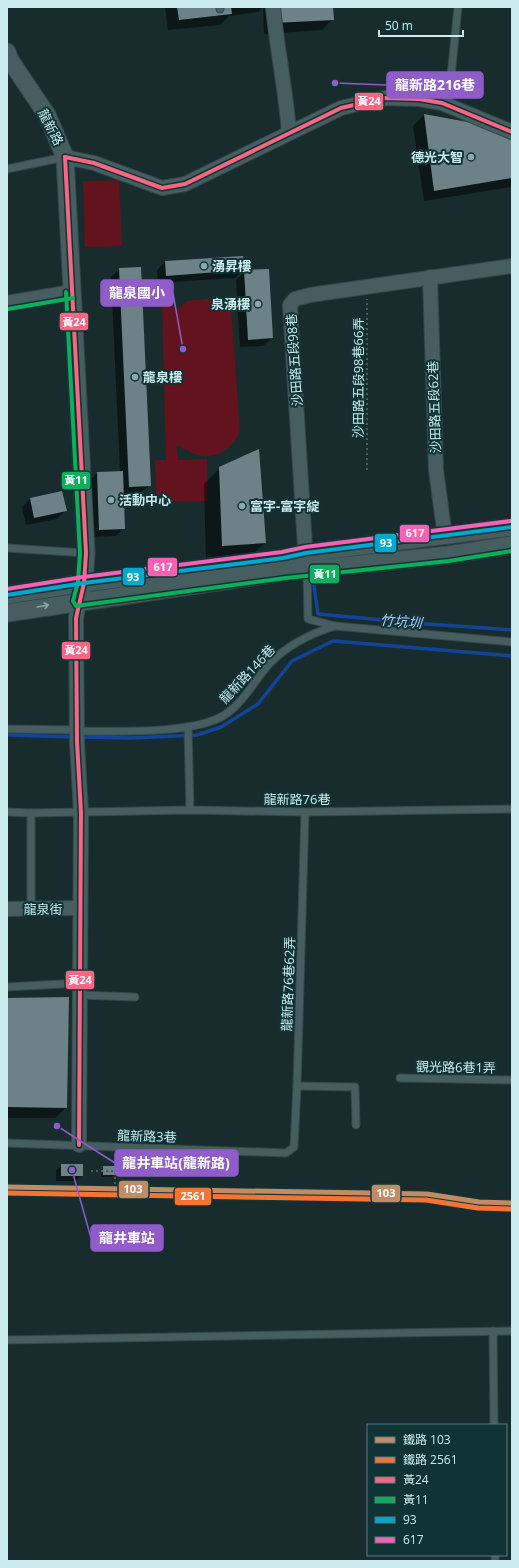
<svg xmlns="http://www.w3.org/2000/svg" width="519" height="1568" font-family="'Open Sans','Noto Sans TC',sans-serif">
<style>
.green{fill:#63131e}
.shadow{fill:#0007}
.lines{fill:none;stroke-linecap:round;stroke-linejoin:round}
.stream{stroke:#134499;stroke-width:3.5}
.building{fill:#6d8287}
.service-casing{stroke:#364749;stroke-width:9}
.minor-casing{stroke:#364749;stroke-width:16}
.tertiary-casing{stroke:#364749;stroke-width:19}
.path{stroke:#495c5d;stroke-width:2;stroke-dasharray:2 3;stroke-linecap:butt}
.service{stroke:#465e60;stroke-width:7}
.minor{stroke:#465e60;stroke-width:14}
.tertiary{stroke:#465e60;stroke-width:17}
.bus-1-casing{stroke:#103436;stroke-width:7}
.bus-2-casing{stroke:#103436;stroke-width:7}
.bus-3-casing{stroke:#103436;stroke-width:7}
.bus-4-casing{stroke:#103436;stroke-width:7}
.bus-1{stroke:#fa6682;stroke-width:4}
.bus-2{stroke:#0daf5c;stroke-width:4}
.bus-3{stroke:#00a9ce;stroke-width:4}
.bus-4{stroke:#f860b3;stroke-width:4}
.rail-1-casing{stroke:#103436;stroke-width:8}
.rail-2-casing{stroke:#103436;stroke-width:8}
.rail-1{stroke:#c18c65;stroke-width:5}
.rail-2{stroke:#f57335;stroke-width:5}
.oneway{stroke:#88a4a6}
.poi-dot{fill:#8ca8aa;stroke:#103436;stroke-width:1.5}
.labels{text-anchor:middle;dominant-baseline:central;stroke-width:4;stroke-linejoin:round;paint-order:stroke}
.street-label{font-size:13px;fill:#caeaec;stroke:#103436}
.poi-label{font-size:13px;font-weight:bold;fill:#caeaec;stroke:#103436;text-anchor:start}
.water-label{font-size:14px;font-style:italic;fill:#acc9fa;stroke:#103436}
.leader{fill:none;stroke:#8f5cca;stroke-width:1.5}
.callout-dot{fill:#8f5cca;stroke:#103436;stroke-width:1.5}
.callout{fill:#8f5cca;stroke:#8f5cca;stroke-width:1.5}
.callout-label{font-size:14px;text-anchor:middle;font-weight:bold;fill:#fff}
.line-badge{stroke:#103436;stroke-width:1.5}
.badge-label{font-size:11px;text-anchor:middle;font-weight:bold;fill:#fff}
</style>
<rect width="100%" height="100%" fill="#182c2e"/>
<!-- green -->
<g class="green">
<polygon points="119,180 122,246 85,247 83,181"/>
<path d="M207 299H220L231 306 240 431C233 448 216 460 197 455 190 453 184 448 177 446L178 460 207 459 208 501 156 502 155 460H166L162 306H175L176 311 187 301Z"/>
</g>
<!-- shadow -->
<g class="shadow">
<polygon points="165,7 263,7 258,12 229,16 220,25 168,30"/>
<polygon points="263,7 332,7 333,19 322,30 264,34"/>
<polygon points="424,115 483,126 512,137 512,187 424,201 413,126"/>
<polygon points="165,262 243,270 235,278 158,283 157,270"/>
<polygon points="120,269 150,485 141,493 123,494 124,528 116,536 91,537 89,481 97,473 120,472 111,277"/>
<polygon points="245,271 272,338 263,346 240,347 236,280"/>
<polygon points="220,468 265,543 249,558 206,561 204,484"/>
<polygon points="30,499 66,510 57,519 26,525 22,507"/>
<polygon points="7,999 66,1108 55,1118 7,1118"/>
<polygon points="62,1165 82,1175 76,1181 56,1181 56,1170"/>
<polygon points="104,1167 114,1175 112,1177 101,1177 101,1170"/>
</g>
<g class="lines">
<!-- stream -->
<g class="stream">
<polyline points="314,586 318,614 427,624 512,630"/>
<polyline points="7,735 75,737"/>
<polyline points="81,737 131,738 197,735 221,727 258,704 292,661 333,641 512,656"/>
</g>
</g>
<!-- building -->
<g class="building">
<polygon points="177,7 231,7 232,14 179,20"/>
<polygon points="274,7 333,7 334,20 274,23"/>
<polygon points="424,114 484,125 512,136 512,178 434,191"/>
<polygon points="243,256 244,270 166,276 165,261"/>
<polygon points="141,267 151,486 129,487 119,268"/>
<polygon points="269,269 273,338 248,340 244,270"/>
<polygon points="259,449 266,543 222,546 219,467"/>
<polygon points="123,471 125,529 99,530 97,472"/>
<polygon points="62,491 67,511 34,518 30,498"/>
<polygon points="69,997 67,1108 7,1107 7,998"/>
<rect x="61" y="1164" width="22" height="12"/>
<rect x="103" y="1166" width="12" height="9"/>
</g>
<g class="lines">
<!-- service casing -->
<g class="service-casing">
<g id="service">
<polyline points="220,7 220,9"/>
<polyline points="448,106 458,7"/>
<polyline points="7,169 65,157"/>
<polyline points="7,548 86,553"/>
<polyline points="307,570 308,619 335,626 512,642"/>
<polyline points="188,727 190,810"/>
<polyline points="7,729 77,730"/>
<path d="M77 731C116 731 195 735 226 714 245 701 255 679 270 663 288 645 312 633 335 626"/>
<polyline points="7,812 31,813 190,810 305,812 512,809"/>
<polyline points="31,909 31,813"/>
<polyline points="7,987 80,983"/>
<polyline points="80,995 135,997"/>
<polyline points="400,1078 512,1080"/>
<polyline points="297,1086 355,1087 356,1125"/>
<polyline points="7,1143 286,1153 294,1147 297,1086 305,812"/>
<polyline points="493,1331 494,1425"/>
<polyline points="7,1340 512,1331"/>
<polyline points="495,1555 495,1561"/>
</g>
</g>
<!-- minor casing -->
<g class="minor-casing">
<g id="minor">
<path d="M273 7C277 49 286 91 289 133"/>
<polyline points="65,157 94,163 162,188 185,184 341,108 384,98 419,99 442,103 512,132"/>
<polyline points="430,277 436,470 445,537"/>
<polyline points="7,303 72,292"/>
<polyline points="306,563 290,305 295,299 310,295 512,266"/>
<polyline points="79,601 76,618 77,742 81,812 79,1145"/>
<polyline points="7,909 80,908"/>
</g>
</g>
<!-- tertiary casing -->
<g class="tertiary-casing">
<g id="tertiary">
<polyline points="7,52 10,60 47,115 65,157 86,553 84,583 79,601"/>
<polyline points="7,595 84,583 283,558 306,553 512,527"/>
<polyline points="7,613 285,572 448,555 512,545"/>
</g>
</g>
<!-- path -->
<g class="path">
<polyline points="367,470 367,299"/>
<polyline points="89,1197 115,1198 115,1171 90,1171"/>
</g>
<!-- service -->
<use href="#service" class="service"/>
<!-- minor -->
<use href="#minor" class="minor"/>
<!-- tertiary -->
<use href="#tertiary" class="tertiary"/>
<!-- bus-1 casing -->
<g class="bus-1-casing">
<g id="bus-1">
<polyline points="65,157 86,553 84,583 76,618 77,742 81,812 79,1145"/>
<polyline points="65,157 94,163 162,188 185,184 341,108 384,98 419,99 442,103 512,132"/>
</g>
</g>
<!-- bus-2 casing -->
<g class="bus-2-casing">
<g id="bus-2">
<polyline points="66,292 80,553 78,582 73,601 76,606 286,578 449,561 512,551"/>
<polyline points="8,309 73,298"/>
</g>
</g>
<!-- bus-3 casing -->
<g class="bus-3-casing">
<polyline id="bus-3" points="7,595 84,583 283,558 306,553 512,527"/>
</g>
<!-- bus-4 casing -->
<g class="bus-4-casing">
<polyline id="bus-4" points="7,589 83,577 282,552 305,547 511,521"/>
</g>
<!-- bus-1 -->
<use href="#bus-1" class="bus-1"/>
<!-- bus-2 -->
<use href="#bus-2" class="bus-2"/>
<!-- bus-3 -->
<use href="#bus-3" class="bus-3"/>
<!-- bus-4 -->
<use href="#bus-4" class="bus-4"/>
<!-- rail-1 casing -->
<g class="rail-1-casing">
<polyline id="rail-1" points="7,1187 427,1194 479,1202 512,1203"/>
</g>
<!-- rail-2 casing -->
<g class="rail-2-casing">
<polyline id="rail-2" points="7,1193 426,1200 478,1208 512,1209"/>
</g>
<!-- rail-1 -->
<use href="#rail-1" class="rail-1"/>
<!-- rail-2 -->
<use href="#rail-2" class="rail-2"/>
</g>
<!-- one-way arrows -->
<defs><path id="oneway-shaft" d="M-6 0H5M1.5-3L5.5 0L1.5 3" fill="none" stroke-width="1.6" stroke-linecap="round" stroke-linejoin="round"/></defs>
<use class="oneway" href="#oneway-shaft" transform="translate(43 606) rotate(-10)"/>
<!-- markers -->
<g class="poi-dot">
<circle cx="471" cy="157" r="4"/>
<circle cx="204" cy="266" r="4"/>
<circle cx="258" cy="304" r="4"/>
<circle cx="135" cy="377" r="4"/>
<circle cx="111" cy="500" r="4"/>
<circle cx="242" cy="506" r="4"/>
</g>
<g class="labels">
<!-- street labels -->
<g class="street-label">
<text transform="translate(51 127) rotate(63)">龍新路</text>
<text transform="translate(294 360) rotate(-94)">沙田路五段98巷</text>
<text transform="translate(358 378) rotate(-90)">沙田路五段98巷66弄</text>
<text transform="translate(434 407) rotate(-92)">沙田路五段62巷</text>
<text transform="translate(247 674) rotate(-47)">龍新路146巷</text>
<text x="297" y="799">龍新路76巷</text>
<text x="43" y="909">龍泉街</text>
<text transform="translate(288 984) rotate(-88)">龍新路76巷62弄</text>
<text transform="translate(456 1067) rotate(1)">觀光路6巷1弄</text>
<text transform="translate(147 1136) rotate(2)">龍新路3巷</text>
</g>
<!-- poi labels -->
<g class="poi-label">
<text x="463" y="157" text-anchor="end">德光大智</text>
<text x="212" y="266">湧昇樓</text>
<text x="250" y="304" text-anchor="end">泉湧樓</text>
<text x="143" y="377">龍泉樓</text>
<text x="119" y="500">活動中心</text>
<text x="250" y="506">富宇-富宇綻</text>
</g>
<!-- water labels -->
<g class="water-label">
<text transform="translate(401 621) rotate(5)">竹坑圳</text>
</g>
</g>
<!-- callouts -->
<path class="leader" d="M335 83L387 85M183 349L173 293M57 1126L115 1163M72 1170L91 1238"/>
<g class="callout-dot">
<circle cx="335" cy="83" r="4"/>
<circle cx="183" cy="349" r="4"/>
<circle cx="57" cy="1126" r="4"/>
<circle cx="72" cy="1170" r="4"/>
</g>
<g class="callout">
<rect x="387" y="72" width="96" height="26" rx="4"/>
<rect x="101" y="280" width="72" height="26" rx="4"/>
<rect x="115" y="1150" width="123" height="26" rx="4"/>
<rect x="91" y="1225" width="72" height="26" rx="4"/>
</g>
<g class="callout-label">
<text x="435" y="90">龍新路216巷</text>
<text x="137" y="298">龍泉國小</text>
<text x="176" y="1168">龍井車站(龍新路)</text>
<text x="127" y="1243">龍井車站</text>
</g>
<g class="line-badge">
<rect x="354" y="92" width="30" height="19" rx="4" fill="#fa6682"/>
<rect x="59" y="312" width="30" height="19" rx="4" fill="#fa6682"/>
<rect x="61" y="471" width="30" height="19" rx="4" fill="#0daf5c"/>
<rect x="399" y="524" width="31" height="19" rx="4" fill="#f860b3"/>
<rect x="374" y="533" width="23" height="20" rx="4" fill="#00a9ce"/>
<rect x="147" y="557" width="31" height="20" rx="4" fill="#f860b3"/>
<rect x="309" y="564" width="31" height="20" rx="4" fill="#0daf5c"/>
<rect x="122" y="567" width="23" height="19" rx="4" fill="#00a9ce"/>
<rect x="61" y="641" width="30" height="19" rx="4" fill="#fa6682"/>
<rect x="65" y="970" width="30" height="20" rx="4" fill="#fa6682"/>
<rect x="118" y="1180" width="31" height="19" rx="4" fill="#c18c65"/>
<rect x="371" y="1184" width="30" height="19" rx="4" fill="#c18c65"/>
<rect x="174" y="1187" width="38" height="19" rx="4" fill="#f57335"/>
</g>
<g class="badge-label">
<text x="369" y="105">黃24</text>
<text x="74" y="326">黃24</text>
<text x="76" y="484">黃11</text>
<text x="415" y="537">617</text>
<text x="386" y="547">93</text>
<text x="163" y="571">617</text>
<text x="325" y="578">黃11</text>
<text x="133" y="581">93</text>
<text x="76" y="654">黃24</text>
<text x="80" y="984">黃24</text>
<text x="133" y="1193">103</text>
<text x="386" y="1197">103</text>
<text x="193" y="1200">2561</text>
</g>
<!-- border -->
<rect width="519" height="1568" fill="none" stroke="#caeaec" stroke-width="16"/>
<!-- legend -->
<rect x="367" y="1424" width="140" height="132" fill="#103436" stroke="#5a7d7f"/>
<rect x="375" y="1437" width="20" height="6" fill="#c18c65" stroke="#5a7d7f"/>
<text x="403" y="1444" font-size="12" fill="#caeaec">鐵路 103</text>
<rect x="375" y="1457" width="20" height="6" fill="#f57335" stroke="#5a7d7f"/>
<text x="403" y="1464" font-size="12" fill="#caeaec">鐵路 2561</text>
<rect x="375" y="1477" width="20" height="6" fill="#fa6682" stroke="#5a7d7f"/>
<text x="403" y="1484" font-size="12" fill="#caeaec">黃24</text>
<rect x="375" y="1497" width="20" height="6" fill="#0daf5c" stroke="#5a7d7f"/>
<text x="403" y="1504" font-size="12" fill="#caeaec">黃11</text>
<rect x="375" y="1517" width="20" height="6" fill="#00a9ce" stroke="#5a7d7f"/>
<text x="403" y="1524" font-size="12" fill="#caeaec">93</text>
<rect x="375" y="1537" width="20" height="6" fill="#f860b3" stroke="#5a7d7f"/>
<text x="403" y="1544" font-size="12" fill="#caeaec">617</text>
<!-- scale -->
<path d="M379 30v6h84v-6" fill="none" stroke="#caeaec" stroke-width="2"/>
<text x="385" y="30" font-size="12" fill="#caeaec" stroke="#103436" stroke-width="3" paint-order="stroke">50 m</text>
</svg>
